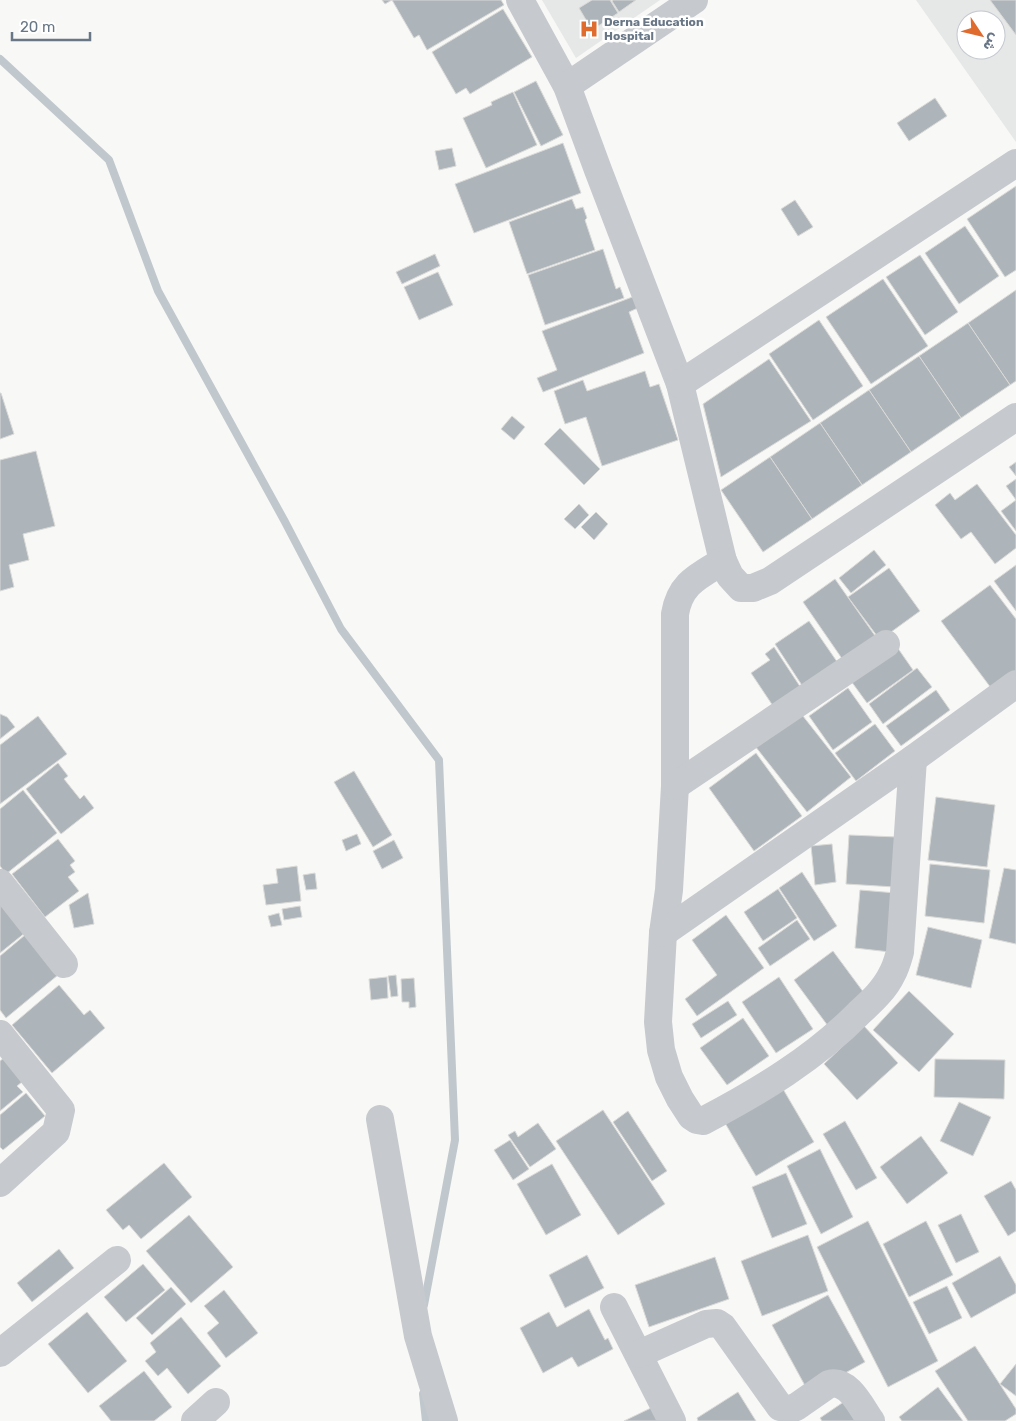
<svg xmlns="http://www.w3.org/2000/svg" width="1016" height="1421" font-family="Rubik,'Noto Naskh Arabic',sans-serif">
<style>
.built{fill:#e6e7e7;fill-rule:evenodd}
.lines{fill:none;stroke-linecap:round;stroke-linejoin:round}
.stream{stroke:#c0c8cd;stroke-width:8}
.building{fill:#adb4ba;stroke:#dadad8}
.minor{stroke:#c6c9cd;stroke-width:28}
.labels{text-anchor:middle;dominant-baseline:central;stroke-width:5;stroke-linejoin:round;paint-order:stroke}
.poi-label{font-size:12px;font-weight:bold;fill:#687686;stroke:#fff;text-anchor:start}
</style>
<rect width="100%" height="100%" fill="#f8f8f6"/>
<!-- built -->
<g class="built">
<polygon points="542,0 660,0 576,58"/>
<path d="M916 0H1016V142ZM966 20H996V50H966Z"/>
</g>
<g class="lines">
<!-- stream -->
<g class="stream">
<polyline points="0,59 109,160 158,291 284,520 341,629 439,760 455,1140 424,1305"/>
<polyline points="423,1394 426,1421"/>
</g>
</g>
<!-- building -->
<g class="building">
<polygon points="382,0 501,0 504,5 427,50 419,35 414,38 392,0 385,4"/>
<polygon points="592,0 610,0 618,13 592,30 579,8"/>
<polygon points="613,0 636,0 619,12 612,1"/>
<polygon points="990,0 1016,0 1016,35"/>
<polygon points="503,9 532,57 470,94 466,88 456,94 432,52"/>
<polygon points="536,81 563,135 541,146 514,92"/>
<polygon points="513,92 537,145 486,168 463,118 492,105 491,102"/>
<polygon points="935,98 947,116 909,141 897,123"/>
<polygon points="563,143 581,193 474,233 455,184"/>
<polygon points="452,148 456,166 439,170 435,151"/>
<polygon points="1016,186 1016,270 1005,277 967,219"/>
<polygon points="572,199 576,209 583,207 587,218 585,220 595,250 527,274 509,222"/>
<polygon points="795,200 813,227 798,236 781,209"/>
<polygon points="965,226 999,276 959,304 925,253"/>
<polygon points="603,249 616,289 620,287 624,298 545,325 528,275"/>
<polygon points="435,254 440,266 402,284 396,272"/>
<polygon points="920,255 958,312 925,335 886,277"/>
<polygon points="438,272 453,305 419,320 404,287"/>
<polygon points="883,279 928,346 871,384 826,317"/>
<polygon points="1016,290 1016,381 1010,385 968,323"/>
<polygon points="635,296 640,307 629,312 644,353 543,392 537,378 557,370 542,331"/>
<polygon points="819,320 863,386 813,420 769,354"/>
<polygon points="968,323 1010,385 961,418 919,356"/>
<polygon points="919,356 961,418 911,452 869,390"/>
<polygon points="769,359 811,421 721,477 703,404"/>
<polygon points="645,371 650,387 659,384 678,440 602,466 586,417 565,424 554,391 583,380 587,391"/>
<polygon points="869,390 911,452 862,485 820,423"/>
<polygon points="0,393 1,393 14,434 0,439"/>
<polygon points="512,416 525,427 514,440 501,429"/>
<polygon points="820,423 862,485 812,519 770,457"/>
<polygon points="560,428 600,469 584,485 544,444"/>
<polygon points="36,451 55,526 23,534 29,560 9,565 14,587 0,591 0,460"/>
<polygon points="770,457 812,519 763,552 721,490"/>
<polygon points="1016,462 1016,476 1009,467"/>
<polygon points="1016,479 1016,500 1006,486"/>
<polygon points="977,484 1016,535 1016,548 995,564 971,532 961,539 935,505 950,493 955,500"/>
<polygon points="1016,500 1016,531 1001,511"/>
<polygon points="579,504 589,515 575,529 564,519"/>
<polygon points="596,512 608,524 594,540 581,527"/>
<polygon points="874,550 886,565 851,593 839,578"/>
<polygon points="1016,565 1016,611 994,581"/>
<polygon points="889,568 920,611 880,640 848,597"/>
<polygon points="835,579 878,640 845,663 803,602"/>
<polygon points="990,585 1016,619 1016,675 994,692 941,621"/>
<polygon points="809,621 840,666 805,690 775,644"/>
<polygon points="774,647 803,691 775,709 751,673 770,660 765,654"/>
<polygon points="897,647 913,670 867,703 851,681"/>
<polygon points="917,668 932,687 883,724 869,704"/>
<polygon points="848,688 872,722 833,750 809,716"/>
<polygon points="936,690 950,710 901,746 886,726"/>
<polygon points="799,711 851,777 807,812 755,746"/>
<polygon points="0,714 7,717 15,727 0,739"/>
<polygon points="38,716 67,754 0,804 0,745"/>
<polygon points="875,724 895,751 856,781 835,753"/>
<polygon points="756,753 802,816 754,851 709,788"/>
<polygon points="58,763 68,776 64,779 80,799 84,795 94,808 61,834 26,789"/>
<polygon points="354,771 392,835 373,847 334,782"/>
<polygon points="23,790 57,833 6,874 0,866 0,809"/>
<polygon points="936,797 995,805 987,867 928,860"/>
<polygon points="357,834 361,844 346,851 342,840"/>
<polygon points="849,835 897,837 895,887 846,884"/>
<polygon points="58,839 75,861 70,865 75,872 68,877 79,891 45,917 12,874"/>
<polygon points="394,840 403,858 382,869 373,851"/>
<polygon points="832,844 836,882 815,885 811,846"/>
<polygon points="930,864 990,870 984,923 925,916"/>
<polygon points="297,866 301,901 266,905 263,885 278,883 276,869"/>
<polygon points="1004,868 1016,870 1016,944 989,938"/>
<polygon points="802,872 837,926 814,941 779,888"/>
<polygon points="315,873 317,889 306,890 303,875"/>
<polygon points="778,889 797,918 763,941 744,912"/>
<polygon points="860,890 896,893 890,952 855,948"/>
<polygon points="88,893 94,924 74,928 69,905"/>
<polygon points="0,900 26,932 0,953"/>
<polygon points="300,906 302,917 284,920 282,909"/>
<polygon points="279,913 282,925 271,927 268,916"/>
<polygon points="726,915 764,968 697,1016 685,999 717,975 692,940"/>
<polygon points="797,920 810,939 770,966 758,948"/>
<polygon points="928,927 982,940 971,988 916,975"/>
<polygon points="25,935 58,975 6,1018 0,1010 0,956"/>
<polygon points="833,951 867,997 828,1026 794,980"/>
<polygon points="396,975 398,996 391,997 388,976"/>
<polygon points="387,977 388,998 371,1000 369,979"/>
<polygon points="779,977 813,1029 776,1053 742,1002"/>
<polygon points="414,978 416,1007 409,1008 409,1002 402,1002 401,979"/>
<polygon points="59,985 84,1015 90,1010 105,1028 52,1073 12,1025"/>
<polygon points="909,991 954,1034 919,1072 873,1030"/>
<polygon points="728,1001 737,1015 701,1038 692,1024"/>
<polygon points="743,1018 769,1056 727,1085 700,1048"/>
<polygon points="864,1026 898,1063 857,1100 824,1064"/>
<polygon points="9,1054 28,1077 17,1086 23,1092 0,1111 0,1061"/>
<polygon points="935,1059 1005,1060 1004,1099 934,1097"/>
<polygon points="783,1089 814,1142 756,1176 725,1123"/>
<polygon points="26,1093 45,1116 3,1150 0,1147 0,1115"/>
<polygon points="959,1102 991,1117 973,1156 940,1141"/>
<polygon points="603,1110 665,1204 618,1235 556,1141"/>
<polygon points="628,1111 667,1171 652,1181 613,1122"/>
<polygon points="845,1121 877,1178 856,1190 823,1134"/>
<polygon points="538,1123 556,1149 530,1167 508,1135 515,1131 518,1137"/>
<polygon points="921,1136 948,1173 907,1204 880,1167"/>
<polygon points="510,1140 529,1169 513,1180 494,1150"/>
<polygon points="820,1149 853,1217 821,1234 787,1166"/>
<polygon points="164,1163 192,1197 141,1239 129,1225 123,1230 106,1210"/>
<polygon points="552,1164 581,1215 546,1235 517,1184"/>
<polygon points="786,1173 807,1224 772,1238 752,1187"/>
<polygon points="1011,1181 1016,1190 1016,1231 1008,1236 984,1196"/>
<polygon points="961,1214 979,1252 956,1263 938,1225"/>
<polygon points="189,1215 233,1267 191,1303 146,1251"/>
<polygon points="868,1221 938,1361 888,1387 817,1247"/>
<polygon points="926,1221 953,1275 909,1297 883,1244"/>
<polygon points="808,1235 828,1291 762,1316 741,1261"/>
<polygon points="59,1249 74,1268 32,1302 17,1283"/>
<polygon points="587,1255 604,1288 565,1308 549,1275"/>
<polygon points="1000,1256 1016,1285 1016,1293 971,1318 952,1283"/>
<polygon points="715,1257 729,1299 649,1327 635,1285"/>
<polygon points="143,1264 165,1290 126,1322 104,1297"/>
<polygon points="947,1286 962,1318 929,1334 913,1302"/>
<polygon points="171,1287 186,1304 152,1335 136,1318"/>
<polygon points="224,1290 258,1333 226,1358 207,1333 219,1323 204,1306"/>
<polygon points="828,1295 865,1362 809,1393 772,1325"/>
<polygon points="589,1309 605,1340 608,1338 613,1349 578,1367 572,1357 543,1373 520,1328 549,1312 557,1327"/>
<polygon points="87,1312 127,1361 88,1393 48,1344"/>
<polygon points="181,1317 221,1366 188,1394 167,1368 158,1376 145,1361 156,1352 150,1343"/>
<polygon points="975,1346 1016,1409 1016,1414 1005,1421 968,1421 935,1371"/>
<polygon points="1016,1364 1016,1396 1000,1384"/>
<polygon points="144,1371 172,1407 154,1421 111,1421 99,1406"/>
<polygon points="938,1387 963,1421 902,1421 899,1417"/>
<polygon points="738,1392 756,1421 698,1421 697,1418"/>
<polygon points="845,1401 860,1421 822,1421 820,1418"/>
<polygon points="655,1406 662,1421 624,1421"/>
</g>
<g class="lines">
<!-- minor -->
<g class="minor">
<polyline points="520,0 567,86 598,170 680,384 723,561"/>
<polyline points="567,86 694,0"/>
<polyline points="680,384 1016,163"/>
<path d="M913 759 900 952C898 959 896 967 892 974 885 989 872 1001 860 1012 815 1058 760 1091 703 1121L697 1120 691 1116 680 1099 669 1077 661 1050 658 1022 663 933 669 890 675 786V614C680 583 699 576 723 561L730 576 741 588H753L770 581 1016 417"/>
<polyline points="675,786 886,644"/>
<polyline points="0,883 64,964"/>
<polyline points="663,933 913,759 1016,684"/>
<polyline points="0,1034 61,1110 56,1132 0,1183"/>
<polyline points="380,1119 418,1336 444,1421"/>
<polyline points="614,1307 672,1421"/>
<polyline points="0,1353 117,1260"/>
<path d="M639 1354 706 1324 717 1323 723 1327 780 1407 791 1409 796 1407 829 1384C849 1379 861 1407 871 1421"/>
<polyline points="195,1421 216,1402"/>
</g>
</g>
<!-- icons -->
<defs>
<g id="hospital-bare" transform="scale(1.5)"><path d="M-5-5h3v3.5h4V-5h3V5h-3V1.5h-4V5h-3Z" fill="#e06b2e" stroke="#fff" stroke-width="2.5" paint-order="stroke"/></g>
</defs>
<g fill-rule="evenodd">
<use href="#hospital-bare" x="589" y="29"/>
</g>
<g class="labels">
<!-- poi labels -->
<g class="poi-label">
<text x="604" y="22">Derna Education<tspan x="604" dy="14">Hospital</tspan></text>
</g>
</g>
<!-- north arrow -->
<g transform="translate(981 35) rotate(125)"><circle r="24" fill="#ffffff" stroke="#c3c8cf"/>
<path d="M0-4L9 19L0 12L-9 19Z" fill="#e06b2e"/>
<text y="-8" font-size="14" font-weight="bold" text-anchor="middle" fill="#687686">ش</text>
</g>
<!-- scale -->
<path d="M12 32v8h78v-8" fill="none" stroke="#687686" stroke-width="2.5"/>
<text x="20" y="32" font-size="15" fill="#687686" stroke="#ffffff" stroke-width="4" paint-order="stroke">20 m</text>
</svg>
